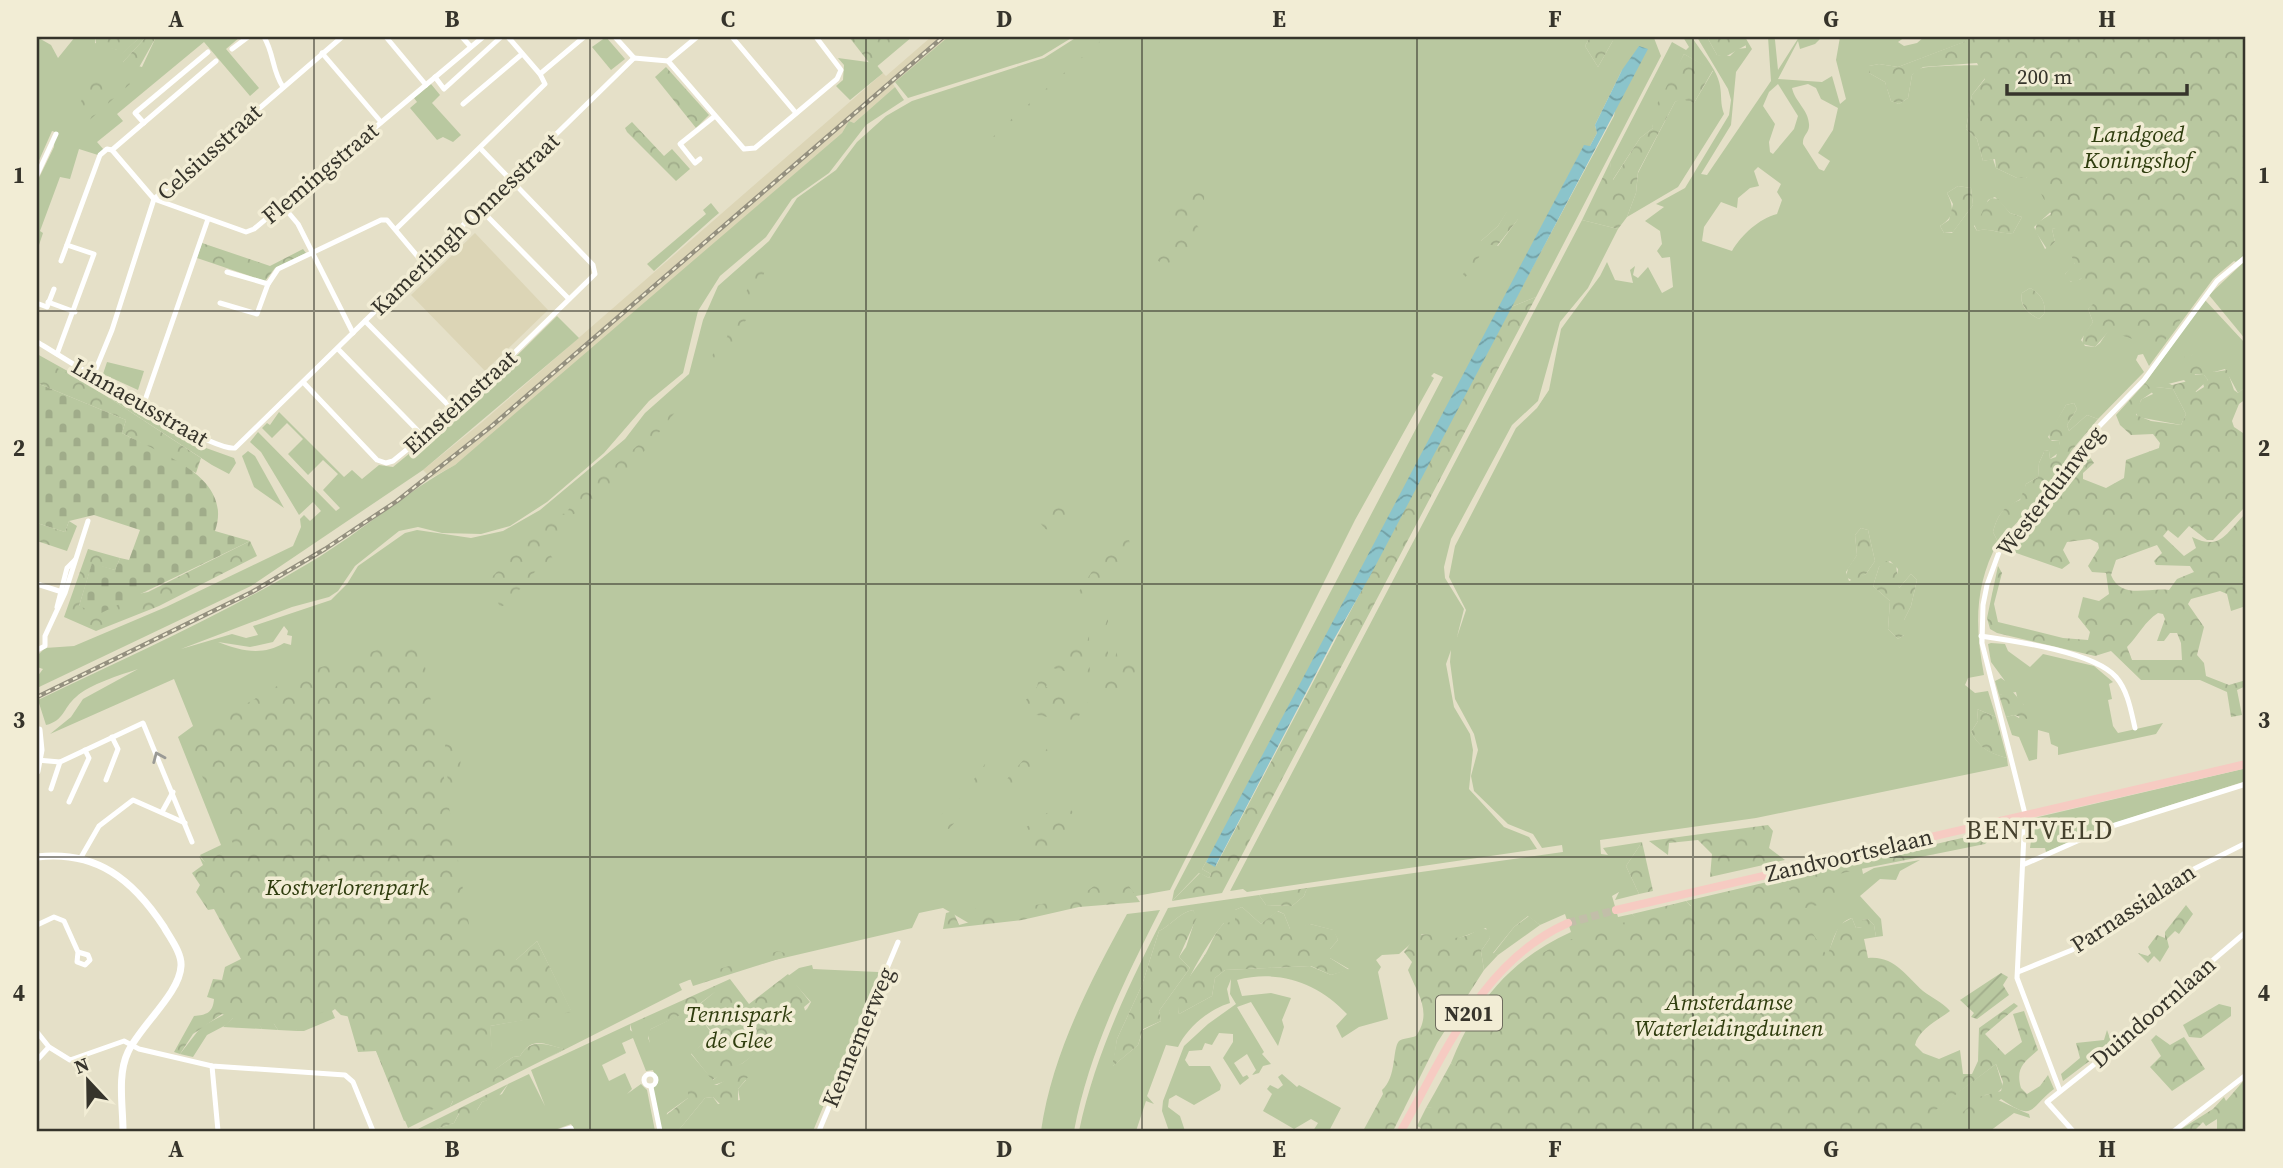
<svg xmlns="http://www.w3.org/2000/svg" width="2283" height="1168" font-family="'Source Serif 4',serif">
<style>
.built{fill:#dcd5b6}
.grass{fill:#b9c8a0;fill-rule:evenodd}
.forest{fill:url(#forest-crowns);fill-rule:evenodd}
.cemetery{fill:url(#cemetery-stones)}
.garden{fill:url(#garden-furrows)}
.water{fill:url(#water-waves)}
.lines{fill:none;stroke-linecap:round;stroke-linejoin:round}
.primary-tunnel{stroke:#c2bea9;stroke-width:8;stroke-dasharray:8 4;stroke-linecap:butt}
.minor{stroke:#fff;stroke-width:5}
.secondary{stroke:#fff;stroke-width:7}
.primary{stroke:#f6cbc2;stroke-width:8}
.rail-casing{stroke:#94907f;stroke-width:4.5}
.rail{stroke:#f2edd5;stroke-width:2;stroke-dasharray:5;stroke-linecap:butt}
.oneway{stroke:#9a9a95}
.grid{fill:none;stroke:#36342b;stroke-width:2;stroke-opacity:0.55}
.labels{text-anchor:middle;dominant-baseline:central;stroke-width:7;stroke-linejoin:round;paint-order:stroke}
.shield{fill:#f2edd5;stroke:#6e6c5e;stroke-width:2}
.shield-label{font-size:21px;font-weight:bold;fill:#36342b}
.park-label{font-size:23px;font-style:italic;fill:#2f3d0e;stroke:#f2edd5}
.street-label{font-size:23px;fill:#36342b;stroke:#f2edd5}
.quarter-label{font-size:26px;letter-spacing:2px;fill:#45412d;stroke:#f2edd5}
.neatline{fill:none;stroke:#36342b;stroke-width:2.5}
.grid-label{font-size:23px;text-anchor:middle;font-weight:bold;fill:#36342b}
</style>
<defs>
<pattern id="forest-crowns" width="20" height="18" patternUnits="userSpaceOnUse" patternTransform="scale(1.75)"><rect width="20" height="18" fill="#b9c8a0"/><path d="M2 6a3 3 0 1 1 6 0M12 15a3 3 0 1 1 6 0" fill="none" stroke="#a0ac8a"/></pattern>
<pattern id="cemetery-stones" width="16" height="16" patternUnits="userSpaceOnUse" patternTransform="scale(1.75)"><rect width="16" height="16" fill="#b9c8a0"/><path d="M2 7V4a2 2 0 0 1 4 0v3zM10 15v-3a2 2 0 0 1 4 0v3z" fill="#a0ac8a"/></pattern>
<pattern id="garden-furrows" width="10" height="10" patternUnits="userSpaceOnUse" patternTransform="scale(1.75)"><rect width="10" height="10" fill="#b9c8a0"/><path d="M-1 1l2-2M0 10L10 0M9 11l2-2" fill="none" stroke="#a0ac8a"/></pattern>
<pattern id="water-waves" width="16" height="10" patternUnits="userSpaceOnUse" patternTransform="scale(1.75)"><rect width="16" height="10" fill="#8bc4cb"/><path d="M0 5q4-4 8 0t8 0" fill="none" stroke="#72a0a5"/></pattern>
</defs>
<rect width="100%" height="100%" fill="#e5e0c8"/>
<!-- built -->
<g class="built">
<polygon points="931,37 948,37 893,84 895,87 854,123 849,121 842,133 537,397 455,465 431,478 423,470 481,423 883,73 886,76"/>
<polygon points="475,233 548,310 485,371 411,295"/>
</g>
<!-- grass -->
<g class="grass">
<polygon points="37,37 51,45 58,58 75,37 96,37 95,43 118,50 118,57 140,37 146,37 123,62 142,67 156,37 240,37 226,49 259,88 250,96 204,42 117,114 123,121 97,142 104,150 98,155 79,149 70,179 60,177 40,231 43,233 37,251 37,182 54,147 55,132 52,131 37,165"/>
<polygon points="606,37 625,59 611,70 592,47"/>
<polygon points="948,37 1073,37 1042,56 908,98 895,82"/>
<path d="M1077 37H1590L1585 46 1598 67 1615 37 1654 38 1661 56 1536 297 1511 307 1614 116 1622 70 1595 125 1597 133 1590 146H1584L1239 805 1202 869 1211 874 1209 878 1199 873 1172 901 1174 891 1443 377 1434 373 1431 376 1434 378 1355 520 1170 890 972 925 943 908 919 913 912 928 689 980 679 984 682 990 548 1058 564 1049C543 1044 533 1036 520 1056L513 1057 493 1071 490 1026 571 1011 537 941 516 960 450 1107 408 1128 373 1043 351 1017 341 1015 335 1009 332 1011 335 1018 304 1031H297L294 1025 272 1021 278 1030 262 1029 257 1022 236 1015 226 1025 207 1035 193 1057 180 1054 201 1027 236 1008 262 787 237 853 227 857 222 852 206 864 200 855 221 845 178 737 193 726 174 679 50 734 71 717 83 699 138 669C120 675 90 684 76 697 63 708 64 721 46 725L38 700C130 656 222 615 309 563 360 533 404 493 455 465L842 133 849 121 854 123 895 87 904 100 866 125 829 173 792 199 766 237 720 276 698 311 683 373 649 401 604 453 547 502 510 526 481 534 442 533 418 527 399 531 355 566 338 591 329 597 292 607 181 649 232 634 246 638 258 635 253 626 331 600 347 584 358 566 405 533 417 530 471 538 503 531 540 510 625 439 645 413 689 374 703 320 718 286 769 241 797 198 836 170 857 142 886 116 912 101 1044 58ZM1507 212 1518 219 1498 246 1481 241 1498 226ZM284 626 288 631 287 635 292 636 291 645 284 643C263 656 240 651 218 642L250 647 273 642Z"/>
<path d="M1683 37H1692C1700 51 1718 70 1720 86 1722 97 1720 103 1724 114L1678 187 1627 217 1636 193 1638 173 1675 102 1682 98 1694 103 1713 71 1684 54 1652 121 1653 128 1640 138 1612 181 1610 162 1672 42 1686 50 1689 47Z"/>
<path d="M1697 37H1707L1717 55 1730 56 1737 49 1746 48 1745 37 1752 49 1736 72 1731 125 1701 174 1707 175 1771 81 1768 37H1774L1775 40 1778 70 1799 37H1822L1815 44 1800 49 1798 41 1778 79 1822 82 1832 76 1840 104 1846 99 1836 60 1840 37H1905L1898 42 1904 46 1917 43 1924 37H2031L2041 41 2049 37H2100L2092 42 2077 64C2058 69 2041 51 2024 65L2034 81 2018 104 2023 116 2043 121 2054 116 2061 118 2080 106 2123 93 2126 86 2122 74C2103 76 2094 99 2073 93L2070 87 2077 73 2083 78 2090 76C2114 55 2108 37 2149 37L2150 80 2159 64 2164 37H2218V45L2246 67V89L2238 88V105L2242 116 2246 118V193L2241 201 2246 206V254L2236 262 2232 260 2213 279 2149 366 2143 354 2138 355 2136 360 2144 372 2098 419 2087 415 2069 431 2067 425 2077 409 2074 403 2066 405 2048 437 2052 441H2060L2058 453 2050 459 2049 451 2045 450 2039 463 2038 477 2026 484 2023 497C2005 510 1999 509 1993 532L1998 542C1974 586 1975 628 1984 675L1968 678 1965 685 1975 693 1988 691 1996 717 1977 709 1978 721 1971 732C1980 748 1989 753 2007 758L2008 766 1756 818 1600 840 1601 854 1608 855 1603 848 1642 842 1626 866 1639 894 1615 900 1619 892 1612 896 1618 917 1632 914C1648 928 1668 929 1674 904L1686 901 1694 910V935L1691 949 1700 953 1705 966 1697 982 1699 997 1693 1002 1666 994 1661 996 1664 1013 1654 1030 1653 1049 1665 1080H1681L1692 1098 1698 1100 1709 1091 1718 1096 1725 1091 1730 1036 1757 964 1753 954 1755 945 1762 941 1773 946 1777 925 1788 921 1797 913 1773 880 1860 859 1863 874 1874 868 1920 860 1900 871 1896 880 1880 879 1860 896 1881 919 1883 936 1876 937 1874 925 1868 919 1862 920V927L1856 928 1852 918C1835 922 1830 948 1827 964L1821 968 1809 966 1807 972 1785 981 1780 991 1767 990 1761 1002 1750 1011 1740 1035 1741 1047 1733 1065V1094L1740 1099H1767L1809 1112 1814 1122 1809 1126C1788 1114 1767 1096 1741 1108L1742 1113 1784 1122 1800 1131H1579L1583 1122 1573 1105 1541 1101 1534 1105 1532 1103 1512 1125 1513 1131H1439L1436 1123 1447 1117 1451 1109 1445 1106 1426 1108 1434 1094 1462 1093 1455 1067 1451 1063C1475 1002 1511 959 1571 932L1565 914 1540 925 1528 916 1514 927 1493 953 1498 955 1484 970 1481 951 1490 938 1486 928 1454 940 1422 934 1399 954 1382 955 1376 960 1381 967 1378 972 1388 1019 1359 1027 1342 1038 1336 1026 1347 1014C1318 983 1279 969 1237 980L1242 996 1271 993 1291 998 1282 1020 1284 1027 1278 1046 1251 1002 1237 1007 1264 1052 1262 1054 1271 1064 1263 1066 1259 1073 1252 1075 1256 1070 1247 1054 1234 1063 1243 1077 1247 1075 1249 1078 1240 1085 1223 1058 1233 1042V1034L1219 1033 1212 1045 1205 1043 1202 1050 1189 1051 1185 1060 1189 1066H1210L1221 1085 1220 1090 1194 1105 1176 1095 1169 1099 1168 1107 1180 1116 1185 1131H1169L1162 1111 1163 1101 1184 1046 1208 1024 1236 1004 1230 994 1231 979 1227 989 1230 1003C1209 1009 1187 1028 1178 1047L1166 1045 1147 1096 1154 1104 1146 1101 1136 1131H1079C1096 1051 1131 980 1168 908L1259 895 1266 905 1292 906 1304 896 1307 888 1563 852 1562 845 1542 848 1533 834 1508 824 1474 791 1471 776 1478 750 1474 734 1455 699 1450 662 1451 650 1446 664 1454 707 1470 734 1473 750 1469 789 1504 827 1529 837 1537 849 1247 892 1243 889 1230 891 1582 220 1618 229 1588 288 1560 322 1538 401 1512 425 1451 539 1444 567 1445 578 1464 609 1457 637 1466 610 1449 577 1455 546 1516 428 1537 408 1549 390 1561 329 1600 276 1607 262 1615 280 1633 283 1630 270 1635 266 1633 275 1638 278 1648 267 1662 293 1673 287 1670 257 1662 258 1657 251 1662 244 1660 231 1645 221 1664 207 1656 204 1685 188 1729 115 1731 100 1728 89ZM1989 38C2030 50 2004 86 2001 114L2006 121 2021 125 2029 136 2025 154 2030 172 2026 178H2017L1996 168 1993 159 1983 161 1977 139 1966 129 1972 95 1989 73 1986 66C1983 64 1926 66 1922 68 1918 69 1915 72 1912 75L1908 98 1899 104 1891 101 1885 82 1869 73V66L1879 64 1898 67 1964 42ZM1778 84 1798 116 1794 129 1773 154 1770 152 1769 142 1775 124 1763 106 1769 92ZM1808 84 1816 88 1821 99 1838 108 1833 130 1818 153 1830 161 1824 171 1819 169 1803 144C1802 135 1810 133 1809 124 1808 109 1795 102 1792 88ZM2140 154 2153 158 2161 156 2171 162 2194 154 2205 155 2212 167 2201 186V209L2190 204 2179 189 2173 199 2156 197C2149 180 2136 180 2129 166L2132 159ZM1758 167 1781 184 1777 192 1782 200 1777 214C1759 219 1742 234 1732 251L1702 241 1704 227 1721 202 1737 208 1738 198 1750 188 1759 186 1754 171ZM1958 186 1971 188 1973 205 1952 233H1944L1940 226C1955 217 1954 207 1947 193ZM1995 197 2010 213 2022 217 2013 233C1999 235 1990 227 1977 231L1974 226 1982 217 1988 200ZM2066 198 2071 201 2067 210 2074 214C2071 225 2062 226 2052 229L2055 242 2045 249 2034 227ZM2180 212 2195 216 2211 237C2201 249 2202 262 2209 274L2195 293 2184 277 2169 284 2155 277 2146 280 2126 301 2125 304 2131 308 2110 328 2100 343 2095 347 2085 346 2081 340 2093 322 2088 309 2114 288 2125 274 2137 278 2145 274 2157 236 2178 231ZM2085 235 2093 244 2105 245 2107 248 2103 254 2088 260 2081 279 2071 282 2065 274 2074 266 2076 259 2069 246ZM2030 288C2040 292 2047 304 2044 314L2039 319C2029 314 2019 307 2022 293ZM1861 528 1868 530 1875 561 1866 574 1849 581 1846 572 1857 555 1855 535ZM1890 561 1898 569 1896 580 1899 588 1911 574 1917 580 1911 606 1904 620V635L1898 639 1888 629 1890 601 1873 586 1879 567ZM1242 907 1261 924 1278 911 1284 914 1290 929 1296 930 1310 924 1333 930 1338 940 1330 949V958L1349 969 1331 975 1310 966 1225 970 1215 978 1212 996 1179 1014C1174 997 1212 936 1224 923H1235V910ZM1193 910 1196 917 1186 947 1179 957 1190 968 1159 1011 1161 1021 1143 1030 1138 1045 1113 1066 1117 1039 1142 985 1159 931C1172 925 1178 913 1193 910ZM1795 937 1791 944 1799 942V949L1805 953 1785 962 1774 982 1772 975 1785 950 1782 948 1773 959 1766 980C1760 963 1778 940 1795 937Z"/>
<polygon points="838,58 875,63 883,73 850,100 836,86 843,80 844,65"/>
<polygon points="431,84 440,95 432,103 461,135 453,142 443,137 437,140 410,108 417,102 414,98"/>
<polygon points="2246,260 2246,340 2209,295"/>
<polygon points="2205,300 2244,342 2244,388 2238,393 2225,369 2214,372 2194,354 2189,357 2195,375 2204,375 2208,380 2195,392 2184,380 2156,387 2173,389 2186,414 2181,425 2138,417 2135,411 2142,399 2153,394 2145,383"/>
<polygon points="557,316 579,338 423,470 251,586 37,688 37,677 43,669 37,667 37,656 45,648 74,646 166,607 293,546 301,527 300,519 304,515 310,521 321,511 313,502 299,515 261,452 250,442 258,432 336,511 340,508 323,490 338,474 323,460 308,475 288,454 303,439 287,423 272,438 262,428 267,423 270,425 279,412 344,477 352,470 362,479 379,465 393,467 461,411"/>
<polygon points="37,354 206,448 234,458 236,463 229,474 212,465 85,382 38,360"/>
<polygon points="107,362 144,371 138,390 103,374"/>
<polygon points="248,451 255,456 284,508 254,487 242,456"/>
<polygon points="1991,643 2005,644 2008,651 2030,667 2043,654 2094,666 2113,682 2109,684 2112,699 2108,700 2113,726 2118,733 2163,723 2156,734 2058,755 2058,747 2051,744 2049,733 2038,730 2037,759 2029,761 2019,737 2012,735 2006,717 2014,715 2019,718 2024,705 2018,701 2016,692 1999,695 1995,681 2001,678 2005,681 1991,662 1988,644"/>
<polygon points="2243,769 2246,781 2108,825 2046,852 2045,848 2030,848 2033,826 2030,825 2034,818"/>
<path d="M1160 910C1124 981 1089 1052 1074 1131H1041C1052 1054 1090 982 1127 914Z"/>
<polygon points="812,965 813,969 878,972 882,974 879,973 813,1131 678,1131 705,1098 713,1097 718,1104 740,1100 738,1089 746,1080 729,1080 711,1086 689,1085 688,1098 667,1113 665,1131 660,1131 653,1088 657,1084 653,1070 646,1071 633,1038 622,1043 626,1053 602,1065 609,1081 625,1073 632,1089 627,1094 641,1084 647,1090 655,1131 575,1131 571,1124 552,1131 430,1131 454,1123 460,1112 477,1110 482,1102 502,1094 508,1084 529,1074 545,1106 531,1070 630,1024 630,1030 650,1044 648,1034 651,1029 693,1008 713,1035 691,1054 713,1080 724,1071 743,1063 807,1009 811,1002 788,976 799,968"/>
<path d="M1996 1064 2003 1087 1996 1094 1984 1095C2000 1100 2012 1107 2029 1114L2030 1118 2014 1113 1990 1131H1935L1925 1117Z"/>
<polygon points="1282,1074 1297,1087 1299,1085 1341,1108 1329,1131 1313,1131 1318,1123 1311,1119 1294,1129 1263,1111 1272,1094 1267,1089 1270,1085 1278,1089 1283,1085 1278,1077"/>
</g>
<!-- forest -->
<g class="forest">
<polygon points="96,37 140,37 118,58 117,50 96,45"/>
<polygon points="146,37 156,37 132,80 123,62"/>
<polygon points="849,37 912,37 874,69"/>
<polygon points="1105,37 1119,37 1055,88 988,152 980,153 998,131"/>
<polygon points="1590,37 1615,37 1598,67 1585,46"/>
<polygon points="1707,37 1745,37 1748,44 1725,57 1717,55"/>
<polygon points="1965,37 2246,37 2246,251 2209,282 2159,348 2109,331 2095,347 2082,344 2084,334 2093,322 2088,309 2094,303 2082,278 2074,283 2066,279 2065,274 2075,263 2057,228 2052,229 2055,242 2047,249 2035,231 2037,223 2051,214 2031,173 2026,178 2017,178 1996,168 1995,159 1983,161 1977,139 1966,129 1972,95 1985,79 1977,63 1923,67 1912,75 1908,98 1899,104 1891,101 1885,82 1869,73 1869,66 1879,64 1898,67 1966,41"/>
<polygon points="1684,54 1713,70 1694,103 1682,99 1675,102 1638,172 1636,193 1627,217 1618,229 1582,220 1610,162 1613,180 1640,138 1653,128 1650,117"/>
<polygon points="666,67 709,115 696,128 655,77"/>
<polygon points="113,74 129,81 130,84 85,124 74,116 93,76 108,77"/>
<polygon points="632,122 664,156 672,149 690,169 676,181 627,132 625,128"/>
<polygon points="1958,186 1971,188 1973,205 1953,232 1944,233 1940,226 1949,220 1953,204 1947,193"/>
<path d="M1191 189H1205L1203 211 1195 223 1203 232 1192 258 1162 264 1149 253C1167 242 1174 230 1174 208Z"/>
<path d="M1992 198 1998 199 2010 213 2022 217 2013 233C1999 235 1990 227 1977 231L1974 224C1984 217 1982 203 1992 198Z"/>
<polygon points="711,203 719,213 713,218 654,271 647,264 706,214 703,210"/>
<polygon points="1507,211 1519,218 1497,246 1487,244 1468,275 1460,280 1481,241 1498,226"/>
<polygon points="202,243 270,266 303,249 306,253 275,268 265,281 197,258"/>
<polygon points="761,262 766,267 753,307 723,362 705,364 727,337 737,297 746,292"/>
<path d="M2030 288C2040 292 2047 304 2044 314L2039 319C2029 314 2019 306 2022 293Z"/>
<polygon points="1536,297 1222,893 1172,901 1200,873 1209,878 1211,874 1202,869 1206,862 1216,866 1511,307"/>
<path d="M2195 350 2206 357 2214 372 2227 370 2234 390 2238 393 2244 388 2246 374V399L2239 404 2232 421 2234 427 2246 435V506L2213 540H2207L2189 526 2178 538 2168 530 2163 536 2184 556 2196 548 2192 537C2221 551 2225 534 2246 513V606L2231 611 2227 594 2220 591 2191 599 2188 604 2204 627 2197 655 2204 663 2206 676 2229 685 2246 680V686L2237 690 2242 715 2231 717 2227 692 2200 680H2141L2111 651 2095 656 1997 633 1990 629 1987 618 1998 566 2002 573 1994 604 1998 622 2063 638 2088 640 2090 632 2078 617 2083 597 2099 601 2109 594 2106 573 2092 572 2088 566 2099 548 2098 543 2090 539 2067 542 2063 550 2070 563 2062 569 2002 548 2044 508 2084 448 2094 463 2083 473V479L2106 488 2124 478 2126 460 2159 448 2160 443 2153 434 2131 435 2120 425 2116 415 2145 383 2154 391 2141 400 2136 415 2151 421 2181 425 2186 414 2173 389 2156 387 2155 382 2159 379 2172 385 2188 381 2196 392 2204 387 2203 383 2208 380 2204 375 2191 374 2183 363 2185 356 2192 355ZM2157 545 2162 553 2154 561 2156 565 2190 566 2194 572 2177 579 2169 590C2148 587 2121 600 2111 575L2116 560ZM2158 613 2163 614 2165 619 2157 641H2164L2170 633H2177L2181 643 2182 660H2132L2127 647C2138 636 2145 621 2158 613Z"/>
<polygon points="37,358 85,382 201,458 196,473 122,433 126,420 37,383"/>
<path d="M684 401 603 503 571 515 546 548 555 562 540 566 507 604 500 607 488 581 555 513 566 514C578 491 596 481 615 465 638 447 658 426 675 402Z"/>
<path d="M2074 403 2077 409 2067 425 2069 431 2087 415 2098 419 2072 450 2040 499 1998 542 1993 532C1997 516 2003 506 2020 500L2026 484 2038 477 2039 463 2045 450 2049 451 2050 459 2056 457 2060 441 2050 440 2049 433 2066 405Z"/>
<polygon points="1040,500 1064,500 1076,507 1062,526 1054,531 1045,529 1030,510"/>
<polygon points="69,521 77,526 67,551 37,541 37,523 65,532"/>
<polygon points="1861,528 1868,530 1875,561 1866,574 1853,581 1846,577 1848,568 1857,555 1855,535"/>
<polygon points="1129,540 1132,550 1087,596 1074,599 1112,541"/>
<polygon points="250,541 257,556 159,606 96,631 64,617 88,549 120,558 115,570 92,564 79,606 148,592"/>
<polygon points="1886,561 1896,565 1899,588 1911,574 1917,580 1911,606 1904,620 1904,635 1898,639 1888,629 1890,601 1873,586 1879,567"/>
<path d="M1108 617V658H1115L1118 646 1139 651 1142 674 1121 673 1125 684 1111 695 1097 683 1109 670C1092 654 1102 637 1108 617Z"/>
<polygon points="1089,635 1090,678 1085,677 1073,659 1068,672 1053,668 1046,687 1080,695 1088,702 1075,722 1037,715 1020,719 1019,708 1037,687 1042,666 1063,660 1059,647 1070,638"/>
<path d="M420 637 473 948 501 944 516 960 537 941 572 1012 490 1026 494 1070 513 1057 520 1056C532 1037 545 1045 565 1049L450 1107 453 1101 404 1121 376 1051 358 1052 347 1014 338 1006 296 1023 297 1031 278 1030 274 1024 258 1022 262 1029 223 1027 233 1018 222 1014 193 1034 180 1054 174 1052 194 1016C206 1015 213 1013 214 999L207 997 213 979 222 980 225 967 241 959 214 909 208 910 196 892 200 885 192 873 203 865 199 856 206 863 223 851 227 856 237 852 185 739 298 674 377 650 380 645 384 648Z"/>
<polygon points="2012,691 2030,712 2027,719 2014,715 2006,717 1999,695"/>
<path d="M1977 709 1996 717 2007 758C1988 753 1980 748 1971 732L1978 721Z"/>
<polygon points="451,729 462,744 459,780 450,788 444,763 446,731"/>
<polygon points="1037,729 1061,741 1044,765 1009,790 1007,779 1025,758 1040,758 1049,746"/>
<path d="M985 764 996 772C978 790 966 811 949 829L934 827 940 815 953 808Z"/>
<path d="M1060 802 1067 805 1079 820C1066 842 1045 852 1021 847L1014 833 1036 822Z"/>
<polygon points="1768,825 1773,831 1769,848 1785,860 1710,877 1712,854 1698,840 1669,843 1668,855 1649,841"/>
<polygon points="1962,838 1990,839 1985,844 1856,870 1853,863"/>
<polygon points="1642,842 1653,891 1639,894 1626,866"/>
<path d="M1849 863 1851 871 1831 876 1848 884C1836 901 1822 904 1802 909L1788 887 1784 888 1827 956 1839 925 1852 918 1856 928 1862 927V920L1868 919 1874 925 1876 937 1864 939 1868 958C1894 955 1907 977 1923 991 1932 998 1942 1002 1950 1011 1938 1020 1918 1030 1915 1045L1923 1053 1939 1059 1960 1050 1963 1074H1972L1978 1061 1979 1028 2014 1003 2018 1006 1985 1034 2005 1055 2022 1042 2013 1014 2024 1011 2038 1050C2025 1062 2015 1067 2021 1088L2027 1094 2040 1086 2048 1075 2054 1089C2028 1109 2035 1122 2001 1099L1969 1125 1962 1113 1979 1097 2001 1091 2003 1082 1996 1064 1929 1115 1939 1131H1419L1421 1128 1417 1126 1426 1108 1432 1107 1439 1094H1434L1451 1063 1455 1066C1467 1044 1477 1018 1491 998 1526 950 1582 933 1637 919L1632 914 1674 904V910L1691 906 1686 901Z"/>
<polygon points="1098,883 1127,883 1140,902 1079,907 1022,920 943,929 946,913 953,911 959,925 970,922 971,907 987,913 1078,898"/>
<polygon points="1307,888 1304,896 1292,906 1266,905 1259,895"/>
<polygon points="2186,905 2193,914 2179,934 2175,931 2167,939 2169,947 2160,962 2154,956 2148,963 2138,953 2148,956 2151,953 2148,947 2157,935 2165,938 2165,932"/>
<path d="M1242 907 1261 924 1277 911 1284 914 1290 929 1310 924 1334 930 1338 940 1330 949V958L1349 970 1331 975 1311 966 1225 970 1215 978 1212 996 1179 1014C1173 992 1196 970 1206 953 1212 942 1215 932 1224 923L1235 922V910Z"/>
<path d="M1193 910 1197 917 1179 957 1190 968 1159 1011 1161 1021 1143 1029 1138 1045 1112 1067 1117 1039 1142 985 1159 931C1172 925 1178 913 1193 910Z"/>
<polygon points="1529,916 1540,925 1498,955 1493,954 1514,927"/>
<path d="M1480 928 1489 930 1490 938 1481 951 1484 970 1437 1043 1393 1131H1363L1383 1094 1382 1090C1397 1077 1392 1049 1399 1041 1403 1038 1411 1038 1416 1036 1433 1012 1417 993 1408 970L1412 962 1404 952C1408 948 1411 941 1415 938 1429 925 1451 951 1480 928Z"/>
<polygon points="778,951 791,955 693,986 690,978"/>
<polygon points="788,974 810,1002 804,1007 806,1014 743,1063 712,1080 691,1053 714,1035 694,1009 716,991 693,1009 651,1029 648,1038 651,1045 634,1038 630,1024 730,979 749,1004"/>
<polygon points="2219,1004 2231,1007 2231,1016 2201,1038 2189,1037 2183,1025"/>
<polygon points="2107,1030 2112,1044 2063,1081 2061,1074 2080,1058 2076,1043 2104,1040"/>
<polygon points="2156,1035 2170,1045 2184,1037 2205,1069 2172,1091 2150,1067 2161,1056 2151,1040"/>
<polygon points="742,1071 748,1077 738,1089 738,1103 724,1108 713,1097 705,1098 678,1131 665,1131 665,1116 688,1098 688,1085 717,1085"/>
<polygon points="2246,1078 2246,1131 2217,1131 2217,1119 2206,1126 2203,1122 2194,1131 2178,1131 2213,1109 2224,1097 2226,1101"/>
<polygon points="508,1084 498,1097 482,1102 469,1122 461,1123 459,1113 454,1123 430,1131 414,1131"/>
</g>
<!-- cemetery -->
<path class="cemetery" d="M37 383 126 420 122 433C160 454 234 476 215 531L250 541 99 614 79 606 92 563 115 570 120 558 129 560 140 530 94 515 69 521 65 532 37 523Z"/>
<!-- garden -->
<polygon class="garden" points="2001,973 2008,977 2003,985 2009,995 1977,1019 1971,1017 1974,1013 1960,1000"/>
<!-- water -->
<polygon class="water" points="1639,46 1648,49 1370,576 1333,641 1215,867 1206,862 1584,145 1590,146 1597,133 1595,125 1622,70"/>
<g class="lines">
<!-- primary-tunnel -->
<polyline class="primary-tunnel" points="1568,923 1616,910"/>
<!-- minor -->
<g class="minor">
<path d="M264 37C274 53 272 71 283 87"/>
<polyline points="386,37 426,85"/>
<polyline points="462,37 471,47"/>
<polyline points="508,37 540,74"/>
<polyline points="615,37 634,58"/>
<polyline points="732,37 796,113"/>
<polyline points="232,49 248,37"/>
<polyline points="322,53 381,122"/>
<polyline points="216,61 112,150 154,199 246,232 254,229 483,37"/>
<polyline points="668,61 744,149 755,148 837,79 841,70 816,37"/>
<polyline points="435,77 444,89 501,37"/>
<polyline points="463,104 522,54"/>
<polyline points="144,123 135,113 208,52"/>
<polyline points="700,159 695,163 680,144 715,116"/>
<polyline points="37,175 56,134"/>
<polyline points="282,205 298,224 353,333"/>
<polyline points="480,209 569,299"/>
<polyline points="396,229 545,84 540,74 584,37"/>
<polyline points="61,261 100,155 107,149 112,150"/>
<polyline points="227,272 268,284"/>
<polyline points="48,302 75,312"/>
<polyline points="220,303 257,314 268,284 278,269 381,220 387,220 424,264"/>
<polyline points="39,304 47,307 54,289"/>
<polyline points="365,321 454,411"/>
<path d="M37 342C68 360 210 452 235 448L634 58 668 61 697 37"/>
<polyline points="338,349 424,437"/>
<polyline points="57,354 94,254 67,245"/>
<polyline points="93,376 112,330 154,199 342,37"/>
<polyline points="303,382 377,460 386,463 393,461 458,408 595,274 593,265 480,148"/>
<polyline points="143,406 208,219"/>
<polyline points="37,584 62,592"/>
<polyline points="57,607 67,568 75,560"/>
<path d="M1981 636C2015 641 2094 652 2116 677 2128 691 2131 711 2135 728"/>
<polyline points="37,650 45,646 45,636 65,593 88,521"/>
<polyline points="37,760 60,762 143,723 192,842"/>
<polyline points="106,780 118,749 112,737"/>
<polyline points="51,789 60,762"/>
<polyline points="69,802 89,758 85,750"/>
<polyline points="162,812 173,792"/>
<polyline points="80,859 99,826 133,800 185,823"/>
<polyline points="2025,864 2109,827 2246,784"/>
<polyline points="37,925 54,917 64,921 78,952 77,962 85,965 90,960 88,955 78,952"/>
<polyline points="2018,972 2072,950 2180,876 2246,843"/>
<polyline points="37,1032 49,1047 70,1060 124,1041 139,1049 212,1066 345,1075 353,1082 373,1131"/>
<polyline points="37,1060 49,1047"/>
<polyline points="212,1066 218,1131"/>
<circle cx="650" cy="1080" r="6"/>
<polyline points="651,1087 660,1131"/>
<polyline points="2060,1091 2017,978 2025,814 1982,643 1983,605 1987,585 2002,544 2044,504 2081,445 2144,380 2217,281 2246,257"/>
<polyline points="561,1131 571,1128 572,1131"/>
<polyline points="819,1131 898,942"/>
<polyline points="2073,1131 2047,1102 2116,1047 2138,1024 2246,932"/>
<polyline points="2174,1131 2246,1075"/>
</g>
<!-- secondary -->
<g class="secondary">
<polyline points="37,771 41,750 39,730"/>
<path d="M37 857C97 850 133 880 164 927 170 938 182 953 181 966 180 993 140 1026 128 1052 117 1075 123 1106 123 1131"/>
</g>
<!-- primary -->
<g class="primary">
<polyline points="1616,910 2246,764"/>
<path d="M1401 1131C1445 1054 1482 961 1568 923"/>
</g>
<!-- rail casing -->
<g class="rail-casing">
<polyline id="rail" points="37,697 252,592 325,549 397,501 493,425 943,37"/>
</g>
<!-- rail -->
<use href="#rail" class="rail"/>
</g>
<!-- one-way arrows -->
<defs><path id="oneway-chevron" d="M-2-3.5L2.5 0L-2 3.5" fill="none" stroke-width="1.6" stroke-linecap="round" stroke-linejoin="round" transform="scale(1.75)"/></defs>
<use class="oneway" href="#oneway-chevron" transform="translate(158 757) rotate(-113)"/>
<!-- grid -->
<path class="grid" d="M314 37V1131M590 37V1131M866 37V1131M1142 37V1131M1417 37V1131M1693 37V1131M1969 37V1131M37 311H2246M37 584H2246M37 857H2246"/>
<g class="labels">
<!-- shield labels -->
<rect class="shield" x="1436" y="995.5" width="66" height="35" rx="5"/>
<g class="shield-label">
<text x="1469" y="1013">N201</text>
</g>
<!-- park labels -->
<g class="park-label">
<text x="2138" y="134">Landgoed<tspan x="2138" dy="26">Koningshof</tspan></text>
<text x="347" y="887">Kostverlorenpark</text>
<text x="1729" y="1002">Amsterdamse<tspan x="1729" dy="26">Waterleidingduinen</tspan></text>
<text x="739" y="1014">Tennispark<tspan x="739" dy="26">de Glee</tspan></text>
</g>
<!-- street labels -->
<g class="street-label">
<text transform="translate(209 152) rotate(-42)">Celsiusstraat</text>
<text transform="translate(320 173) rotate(-40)">Flemingstraat</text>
<text transform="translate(465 224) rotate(-44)">Kamerlingh Onnesstraat</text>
<text transform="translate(140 402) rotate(30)">Linnaeusstraat</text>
<text transform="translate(460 402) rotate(-42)">Einsteinstraat</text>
<text transform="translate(2050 491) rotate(-52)">Westerduinweg</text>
<text transform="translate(1849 855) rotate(-13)">Zandvoortselaan</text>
<text transform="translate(2133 908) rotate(-33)">Parnassialaan</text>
<text transform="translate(2153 1012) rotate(-41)">Duindoornlaan</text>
<text transform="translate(858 1037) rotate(-67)">Kennemerweg</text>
</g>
<!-- quarter labels -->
<g class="quarter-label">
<text x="2040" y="830">BENTVELD</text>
</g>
</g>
<!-- border -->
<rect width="2283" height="1168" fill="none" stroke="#f2edd5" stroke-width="77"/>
<!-- north arrow -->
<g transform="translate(88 1081) rotate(338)" stroke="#f2edd5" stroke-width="5" paint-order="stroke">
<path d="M0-5L12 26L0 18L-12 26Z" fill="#36342b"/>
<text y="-10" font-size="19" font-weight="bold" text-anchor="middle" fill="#36342b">N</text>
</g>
<!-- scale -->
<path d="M2007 84v10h180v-10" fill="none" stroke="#36342b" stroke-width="3.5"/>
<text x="2017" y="84" font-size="21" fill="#36342b" stroke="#f2edd5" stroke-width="5" paint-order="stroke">200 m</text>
<rect x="38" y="38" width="2206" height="1092" class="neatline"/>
<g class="grid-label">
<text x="176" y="27">A</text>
<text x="452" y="27">B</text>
<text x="728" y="27">C</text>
<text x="1004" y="27">D</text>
<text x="1279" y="27">E</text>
<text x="1555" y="27">F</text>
<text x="1831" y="27">G</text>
<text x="2107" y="27">H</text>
<text x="19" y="183">1</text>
<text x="2264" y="183">1</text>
<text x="19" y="456">2</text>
<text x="2264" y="456">2</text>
<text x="19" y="728">3</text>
<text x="2264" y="728">3</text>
<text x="19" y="1001">4</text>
<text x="2264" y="1001">4</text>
<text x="176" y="1157">A</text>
<text x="452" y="1157">B</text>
<text x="728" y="1157">C</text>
<text x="1004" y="1157">D</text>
<text x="1279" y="1157">E</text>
<text x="1555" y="1157">F</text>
<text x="1831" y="1157">G</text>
<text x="2107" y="1157">H</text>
</g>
</svg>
